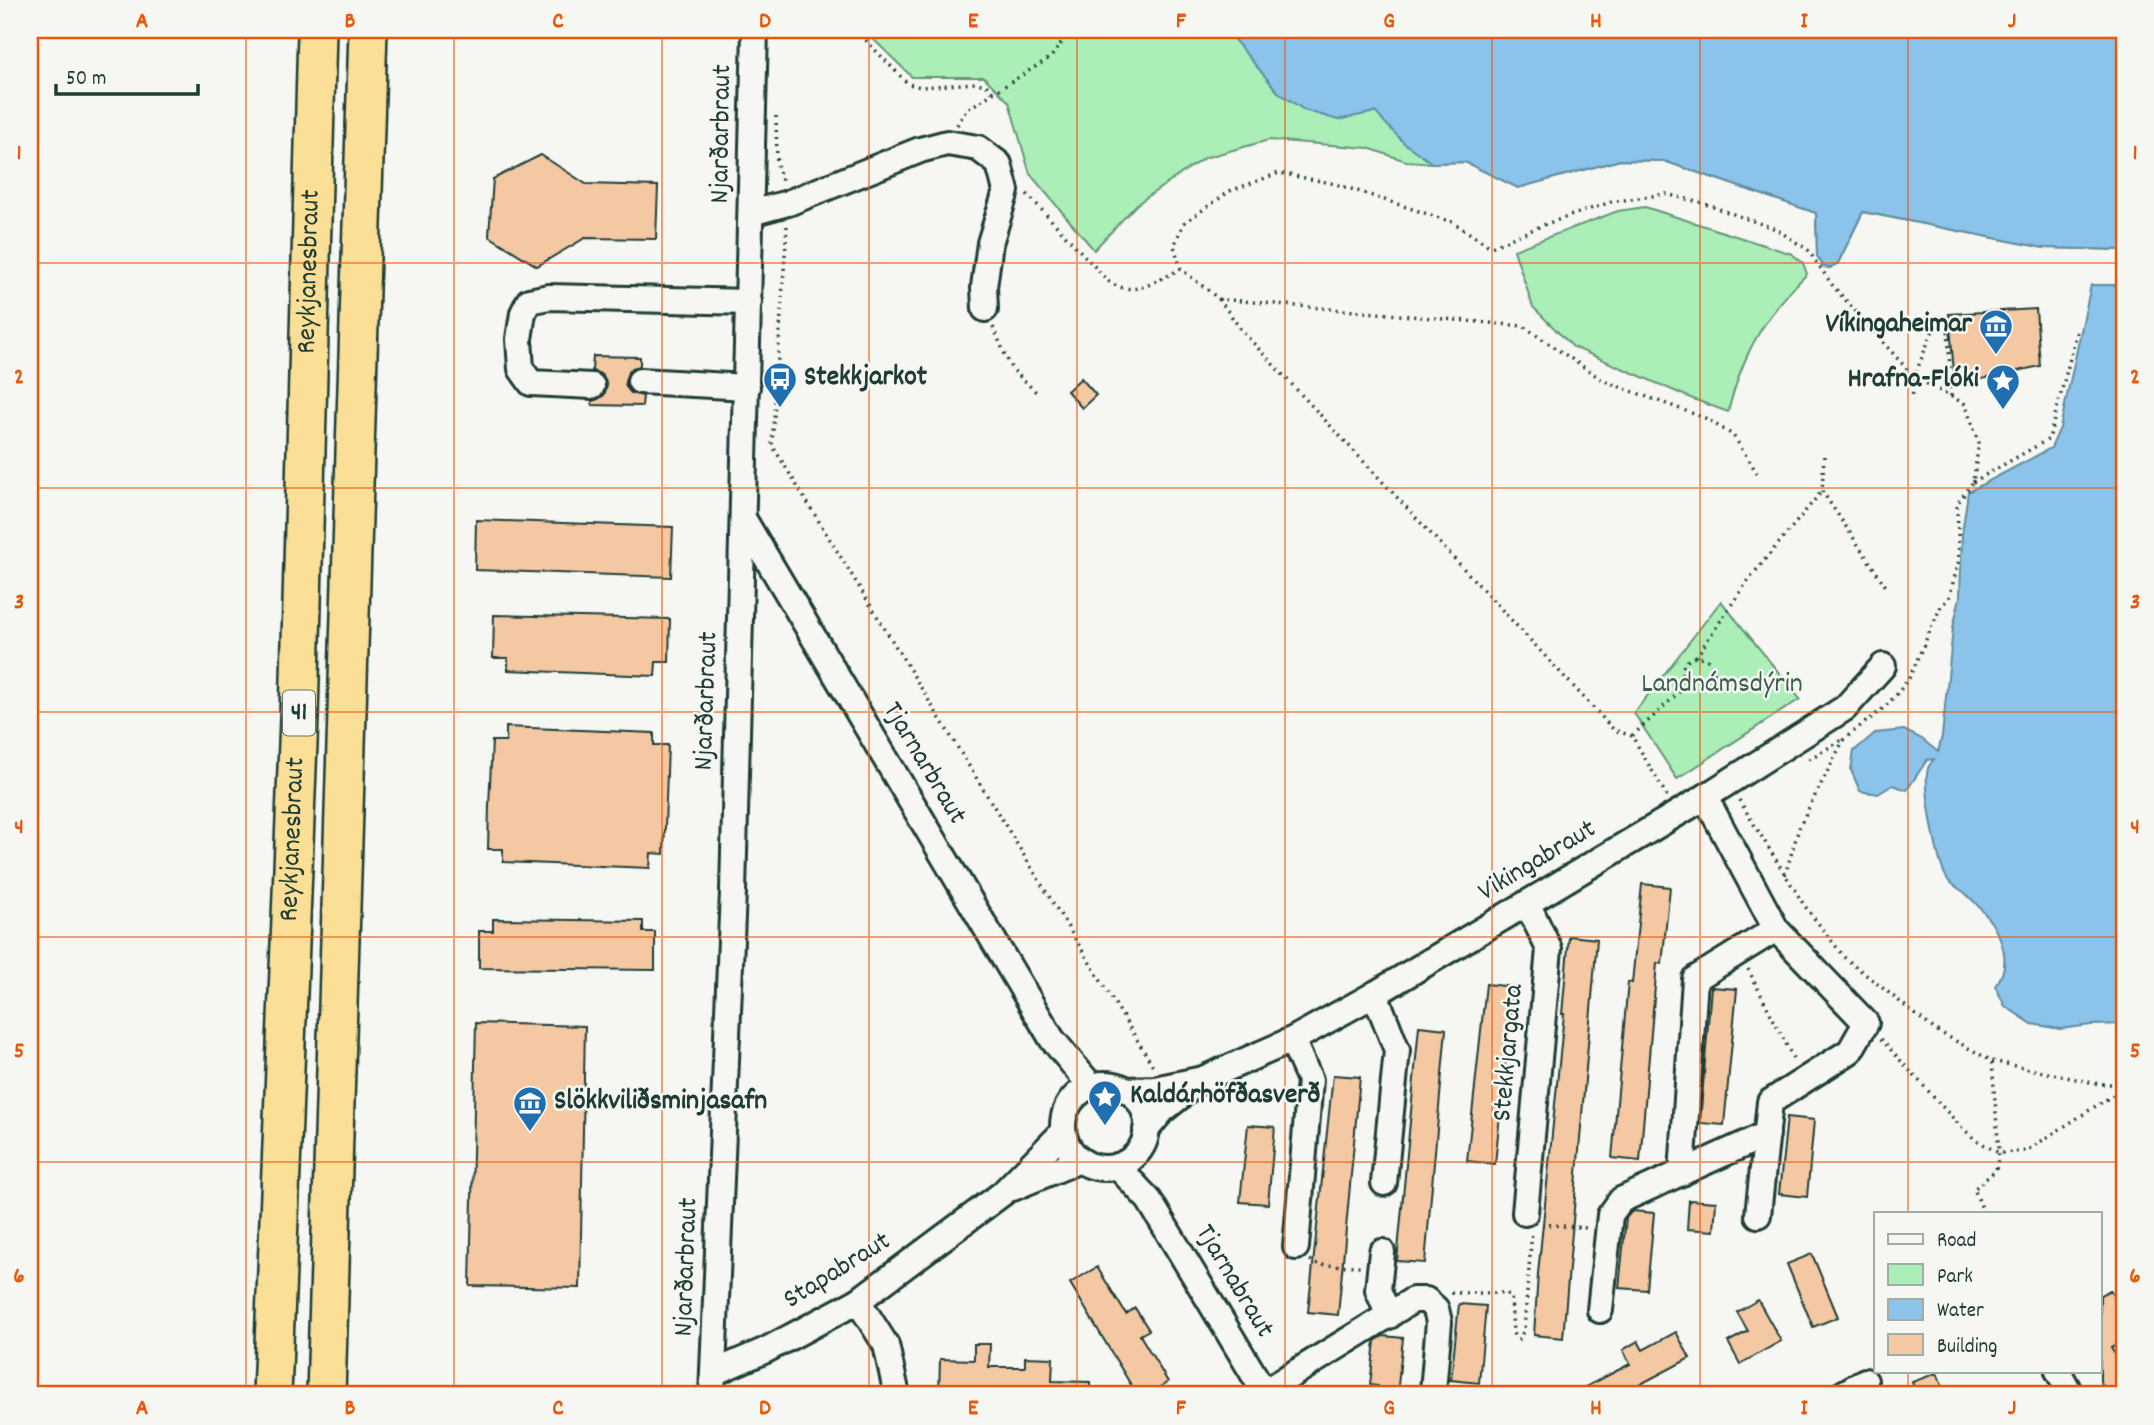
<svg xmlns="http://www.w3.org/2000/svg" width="2154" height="1425" font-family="Dekko,sans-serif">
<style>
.green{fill:#abeeb8;stroke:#659676;stroke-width:2}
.water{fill:#8bc3ea;stroke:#608da1;stroke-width:2}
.building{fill:#f5c8a4;stroke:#1f3d34;stroke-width:2}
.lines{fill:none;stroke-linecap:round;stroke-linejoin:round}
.minor-casing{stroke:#1f3d34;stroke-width:30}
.highway-casing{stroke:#1f3d34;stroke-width:42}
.path{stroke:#1f3d34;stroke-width:3.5;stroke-dasharray:2 5;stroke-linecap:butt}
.minor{stroke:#f6f6f2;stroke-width:24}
.highway{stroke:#fbdf96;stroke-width:37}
.grid{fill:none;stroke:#e8590c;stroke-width:2;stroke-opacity:0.55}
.labels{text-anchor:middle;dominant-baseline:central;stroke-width:5;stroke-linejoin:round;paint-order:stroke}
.shield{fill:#f6f6f2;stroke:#60746d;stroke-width:2}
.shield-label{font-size:26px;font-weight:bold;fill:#1f3d34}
.street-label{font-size:28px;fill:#1f3d34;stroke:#f6f6f2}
.poi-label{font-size:28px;font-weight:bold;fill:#1f3d34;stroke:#f6f6f2;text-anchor:start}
.park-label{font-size:28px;fill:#3b604e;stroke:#f6f6f2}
.neatline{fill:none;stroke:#e8590c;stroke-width:2.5}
.grid-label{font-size:23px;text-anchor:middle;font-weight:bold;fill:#e8590c}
</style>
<rect width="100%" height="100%" fill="#f6f6f2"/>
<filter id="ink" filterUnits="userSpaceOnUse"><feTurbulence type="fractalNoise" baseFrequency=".0143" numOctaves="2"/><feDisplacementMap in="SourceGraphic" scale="14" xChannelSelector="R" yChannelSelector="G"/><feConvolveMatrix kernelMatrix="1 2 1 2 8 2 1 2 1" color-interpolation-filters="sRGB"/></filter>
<g filter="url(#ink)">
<!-- green -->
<g class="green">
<polygon points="864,30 1943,30 2124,250 2044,248 1863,212 1838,263 1830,268 1824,267 1817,256 1816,213 1664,161 1620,160 1518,188 1465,162 1432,163 1406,161 1368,148 1269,140 1204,158 1137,204 1094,250 1030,174 1009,102 984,77 912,77"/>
<path d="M1645 207 1792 254 1803 263 1807 274C1763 317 1743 353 1728 412L1693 399 1573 347 1533 307 1514 250 1618 211Z"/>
<polygon points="1721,601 1800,699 1677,779 1634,713"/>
</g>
<!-- water -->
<g class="water">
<polygon points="1226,30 2124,30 2124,250 2044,248 1863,212 1838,263 1830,268 1824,267 1817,256 1816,213 1664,161 1620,160 1518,188 1465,162 1432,163 1404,143 1375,112 1338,120 1304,110 1278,92"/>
<path d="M2091 285H2124V1024L2091 1025 2060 1029 2032 1024 2005 1006 1995 986C2020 955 1990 915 1965 893 1960 889 1952 885 1948 880 1937 865 1923 786 1928 768 1929 765 1932 762 1934 759L1927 760 1907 790 1893 785 1878 794 1860 791 1851 770 1854 751 1875 733 1904 730 1922 739 1938 752 1942 736 1953 628 1960 597 1962 534 1968 492 2051 448 2060 428Z"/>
</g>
<!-- building -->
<g class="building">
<polygon points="541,155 586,184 658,186 656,239 585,238 537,266 489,236 493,179"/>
<polygon points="2036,309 2040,366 1955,385 1949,314"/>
<polygon points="593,356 640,357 640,366 633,368 628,372 625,381 626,387 631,393 643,396 642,406 592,405 592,401 598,399 604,395 607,386 605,380 601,374 592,371"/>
<polygon points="1081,378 1096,395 1082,408 1067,391"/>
<polygon points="476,520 673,527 671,577 475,570"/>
<polygon points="494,615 670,619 669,662 656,662 655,676 508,670 508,658 493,658"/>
<polygon points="506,727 654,733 654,745 668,745 664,854 651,853 650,868 503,862 503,849 488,849 489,806 492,741 506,741"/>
<polygon points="1642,884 1670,887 1662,964 1657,963 1640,1161 1612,1158 1628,982 1632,983"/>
<polygon points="493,919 643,921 643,932 655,932 655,970 479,968 479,931 493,931"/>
<polygon points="1569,936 1597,939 1563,1338 1534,1335 1538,1274 1564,1014 1562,1014"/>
<polygon points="1486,984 1513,987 1495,1164 1467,1161"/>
<polygon points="1711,987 1737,989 1724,1125 1700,1123"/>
<polygon points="476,1023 585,1026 580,1288 470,1286"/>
<polygon points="1419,1026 1446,1029 1425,1263 1397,1261"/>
<polygon points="1333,1075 1360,1077 1338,1315 1308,1312"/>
<polygon points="1787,1117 1814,1120 1807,1197 1779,1194"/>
<polygon points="1248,1125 1275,1127 1268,1204 1240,1202"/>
<polygon points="1689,1200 1716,1202 1714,1231 1687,1229"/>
<polygon points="1632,1211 1654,1213 1647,1290 1619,1288 1626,1218"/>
<polygon points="1812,1254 1838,1317 1813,1327 1787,1264"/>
<polygon points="1097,1267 1126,1314 1135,1308 1149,1330 1140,1335 1168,1382 1147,1395 1137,1395 1070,1283"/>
<polygon points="2110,1290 2124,1315 2124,1341 2111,1348 2124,1370 2124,1395 2108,1395 2100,1381 2100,1295"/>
<polygon points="1758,1300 1781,1341 1740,1364 1728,1342 1748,1331 1737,1312"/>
<polygon points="1459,1304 1486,1306 1479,1383 1451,1380"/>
<polygon points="1676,1332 1690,1358 1620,1395 1570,1395 1630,1364 1623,1350 1638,1341 1643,1350"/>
<polygon points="1383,1336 1403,1338 1397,1395 1377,1395 1378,1386 1370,1385 1375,1341"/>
<polygon points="974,1344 990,1344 989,1367 1025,1367 1025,1357 1053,1358 1052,1381 1090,1382 1090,1395 939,1395 940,1359 974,1360"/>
<polygon points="1937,1373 1946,1395 1917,1395 1912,1382"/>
</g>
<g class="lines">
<!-- minor casing -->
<g class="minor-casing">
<g id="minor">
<polyline points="751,213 788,203 920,150 947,143 978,148 999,164 1006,191 990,243 984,287 985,309"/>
<polyline points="640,381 747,387"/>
<polyline points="592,386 531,383 521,369 519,339 523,313 529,301 549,297 749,302"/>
<polyline points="744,520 1052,1039 1091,1086"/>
<polyline points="1705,797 1776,929 1866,1023 1850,1051 1770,1102 1758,1215"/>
<polyline points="1375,994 1397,1050 1384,1183"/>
<polyline points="1292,1040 1310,1080 1296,1247"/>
<circle cx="1105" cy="1126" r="42"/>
<polyline points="1126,1090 1155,1089 1203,1079 1292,1040 1375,994 1705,797 1845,708 1883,666"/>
<polyline points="1146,1130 1162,1111 1197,1083"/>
<polyline points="1117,1166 1149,1200 1266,1395"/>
<polyline points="1682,1173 1695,979 1776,929"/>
<polyline points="1013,1188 1080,1160"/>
<polyline points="1525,1213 1549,949 1527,903"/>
<polyline points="1382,1252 1378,1290 1389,1316"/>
<polyline points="858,1301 886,1345 897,1395"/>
<polyline points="1600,1310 1610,1215 1621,1200 1767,1134"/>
<polyline points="2058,1371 2071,1395"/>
<polyline points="713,1373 766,1350 858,1301 1003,1193 1063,1132"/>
<polyline points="1264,1392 1413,1300 1426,1300 1436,1309 1439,1322 1433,1391"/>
<polyline points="712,1395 733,892 755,30"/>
<polyline points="1841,1395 1865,1381"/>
</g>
</g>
<!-- highway casing -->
<g class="highway-casing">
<g id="highway">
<path id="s1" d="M272 1395 299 718 317 30"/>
<polyline points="326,1395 368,30"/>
</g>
</g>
<!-- path -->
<g class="path">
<polyline points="856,30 908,84 921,87 976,83 986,85 993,93"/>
<polyline points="776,116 777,164 783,184"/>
<polyline points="957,125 966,110 1051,57 1071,30"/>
<path d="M1027 194 1108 281C1134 299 1155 281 1181 269L1219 299 1523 326 1604 381 1705 418 1733 435 1757 473"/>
<polyline points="787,226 772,445 1155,1069"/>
<polyline points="1181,269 1174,246 1184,223 1230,191 1279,173 1336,184 1452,222 1491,247 1546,224 1611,202 1666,194 1699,202 1776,229 1808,250 1833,286 1914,377 1912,400"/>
<polyline points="1219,299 1242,331 1614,730 1632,736"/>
<polyline points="993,327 1011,368 1038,394"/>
<polyline points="1824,456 1822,491 1887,588"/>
<polyline points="1973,482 2049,439 2078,328"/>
<polyline points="1696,657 1749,579 1822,491"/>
<circle cx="1698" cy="673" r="16"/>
<polyline points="1809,759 1842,740"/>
<polyline points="1667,796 1632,736 1687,685"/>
<polyline points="1739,800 1804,905 1845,958 1934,1029 1992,1061 2099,1084 2124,1084"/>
<polyline points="1785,875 1800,825 1844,739 1885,707 1898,693 1909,678 1941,606 1949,598 1959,560 1957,504 1973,482 1979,443 1965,404 1914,377 1935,325 1948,325 1951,397"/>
<polyline points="1748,969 1795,1062"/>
<polyline points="1881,1039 1961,1127 1976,1140 1999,1153 2026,1151 2124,1088"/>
<polyline points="1984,1213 1974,1189 1996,1170 1999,1153 1992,1061"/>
<polyline points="1542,1224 1586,1228"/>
<polyline points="1310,1260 1318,1265 1361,1266"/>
<polyline points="1451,1293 1506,1293 1511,1297 1513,1333 1515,1337 1519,1339 1524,1330 1532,1231"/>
</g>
<!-- minor -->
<use href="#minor" class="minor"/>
<!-- highway -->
<use href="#highway" class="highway"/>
</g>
</g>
<!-- grid -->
<path class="grid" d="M246 30V1395M454 30V1395M662 30V1395M869 30V1395M1077 30V1395M1285 30V1395M1492 30V1395M1700 30V1395M1908 30V1213M30 263H2124M30 488H2124M30 712H2124M30 937H2124M30 1162H2124M1908 1371V1395"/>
<!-- icons -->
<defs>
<g id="museum-pin" transform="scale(1.75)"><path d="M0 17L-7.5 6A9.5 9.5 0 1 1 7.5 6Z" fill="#1f6fb2" stroke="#f6f6f2"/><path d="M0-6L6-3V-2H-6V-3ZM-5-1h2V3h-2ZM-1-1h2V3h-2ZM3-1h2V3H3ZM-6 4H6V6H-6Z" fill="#fff"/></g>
<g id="bus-pin" transform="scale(1.75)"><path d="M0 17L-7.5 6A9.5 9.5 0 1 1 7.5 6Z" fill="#1f6fb2" stroke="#f6f6f2"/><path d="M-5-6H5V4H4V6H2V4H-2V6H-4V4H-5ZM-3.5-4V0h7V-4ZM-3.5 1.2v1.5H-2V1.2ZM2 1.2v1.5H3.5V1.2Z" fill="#fff"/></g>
<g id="sight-pin" transform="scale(1.75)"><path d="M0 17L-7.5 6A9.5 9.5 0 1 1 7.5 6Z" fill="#1f6fb2" stroke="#f6f6f2"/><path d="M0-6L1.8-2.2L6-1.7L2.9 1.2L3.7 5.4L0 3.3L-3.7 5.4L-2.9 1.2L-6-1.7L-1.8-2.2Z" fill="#fff"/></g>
</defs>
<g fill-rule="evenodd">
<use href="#museum-pin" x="1996" y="326"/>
<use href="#bus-pin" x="780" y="379"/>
<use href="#sight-pin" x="2003" y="381"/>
<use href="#sight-pin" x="1105" y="1097"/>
<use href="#museum-pin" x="530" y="1103"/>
</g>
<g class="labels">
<!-- shield labels -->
<rect class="shield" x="283" y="690.5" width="32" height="45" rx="5"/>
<g class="shield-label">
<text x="299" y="713">41</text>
</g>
<!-- street labels -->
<g class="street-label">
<text transform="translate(723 134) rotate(-89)">Njarðarbraut</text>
<text stroke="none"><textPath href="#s1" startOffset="1124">Reykjanesbraut</textPath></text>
<text transform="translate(708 701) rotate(-88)">Njarðarbraut</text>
<text transform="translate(923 764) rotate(59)">Tjarnarbraut</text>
<text stroke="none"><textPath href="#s1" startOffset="556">Reykjanesbraut</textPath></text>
<text transform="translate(1538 862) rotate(-31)">Vikingabraut</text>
<text transform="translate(1510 1053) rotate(-85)">Stekkjargata</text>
<text transform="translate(688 1267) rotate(-88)">Njarðarbraut</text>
<text transform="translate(838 1272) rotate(-32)">Stapabraut</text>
<text transform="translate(1233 1282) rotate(59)">Tjarnabraut</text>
</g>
<!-- poi labels -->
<g class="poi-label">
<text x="1972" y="326" text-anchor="end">Víkingaheimar</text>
<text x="804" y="379">Stekkjarkot</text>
<text x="1979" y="381" text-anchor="end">Hrafna-Flóki</text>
<text x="1130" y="1097">Kaldárhöfðasverð</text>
<text x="554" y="1103">Slökkviliðsminjasafn</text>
</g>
<!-- park labels -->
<g class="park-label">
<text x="1722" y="686">Landnámsdýrin</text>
</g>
</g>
<!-- margin -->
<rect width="2154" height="1425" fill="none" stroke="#f6f6f2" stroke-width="77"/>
<!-- legend -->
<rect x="1874" y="1212" width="228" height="161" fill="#f6f6f2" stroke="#a0aca6" stroke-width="2"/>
<rect x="1888" y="1234" width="35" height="10" fill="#f6f6f2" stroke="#a0aca6" stroke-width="2"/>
<text x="1937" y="1246" font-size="21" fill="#1f3d34">Road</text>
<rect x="1888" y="1264" width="35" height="21" fill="#abeeb8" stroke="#a0aca6" stroke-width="2"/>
<text x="1937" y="1282" font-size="21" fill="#1f3d34">Park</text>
<rect x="1888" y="1299" width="35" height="21" fill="#8bc3ea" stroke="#a0aca6" stroke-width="2"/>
<text x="1937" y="1316" font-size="21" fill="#1f3d34">Water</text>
<rect x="1888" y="1334" width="35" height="21" fill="#f5c8a4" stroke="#a0aca6" stroke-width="2"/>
<text x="1937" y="1352" font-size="21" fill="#1f3d34">Building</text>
<!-- scale -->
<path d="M56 84v10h142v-10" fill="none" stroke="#1f3d34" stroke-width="3.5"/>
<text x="66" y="84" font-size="21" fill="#1f3d34" stroke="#f6f6f2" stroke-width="5" paint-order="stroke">50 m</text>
<rect x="38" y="38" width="2078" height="1348" class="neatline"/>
<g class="grid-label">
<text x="142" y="27">A</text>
<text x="350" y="27">B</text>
<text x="558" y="27">C</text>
<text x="765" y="27">D</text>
<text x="973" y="27">E</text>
<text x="1181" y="27">F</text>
<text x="1389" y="27">G</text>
<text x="1596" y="27">H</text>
<text x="1804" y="27">I</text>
<text x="2012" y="27">J</text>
<text x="19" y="159">1</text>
<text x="2135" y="159">1</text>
<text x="19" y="383">2</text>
<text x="2135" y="383">2</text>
<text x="19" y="608">3</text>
<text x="2135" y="608">3</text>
<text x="19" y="833">4</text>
<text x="2135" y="833">4</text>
<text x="19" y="1057">5</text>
<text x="2135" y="1057">5</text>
<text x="19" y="1282">6</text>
<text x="2135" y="1282">6</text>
<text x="142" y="1414">A</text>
<text x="350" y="1414">B</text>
<text x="558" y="1414">C</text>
<text x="765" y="1414">D</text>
<text x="973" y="1414">E</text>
<text x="1181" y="1414">F</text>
<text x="1389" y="1414">G</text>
<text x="1596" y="1414">H</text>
<text x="1804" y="1414">I</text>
<text x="2012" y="1414">J</text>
</g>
</svg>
